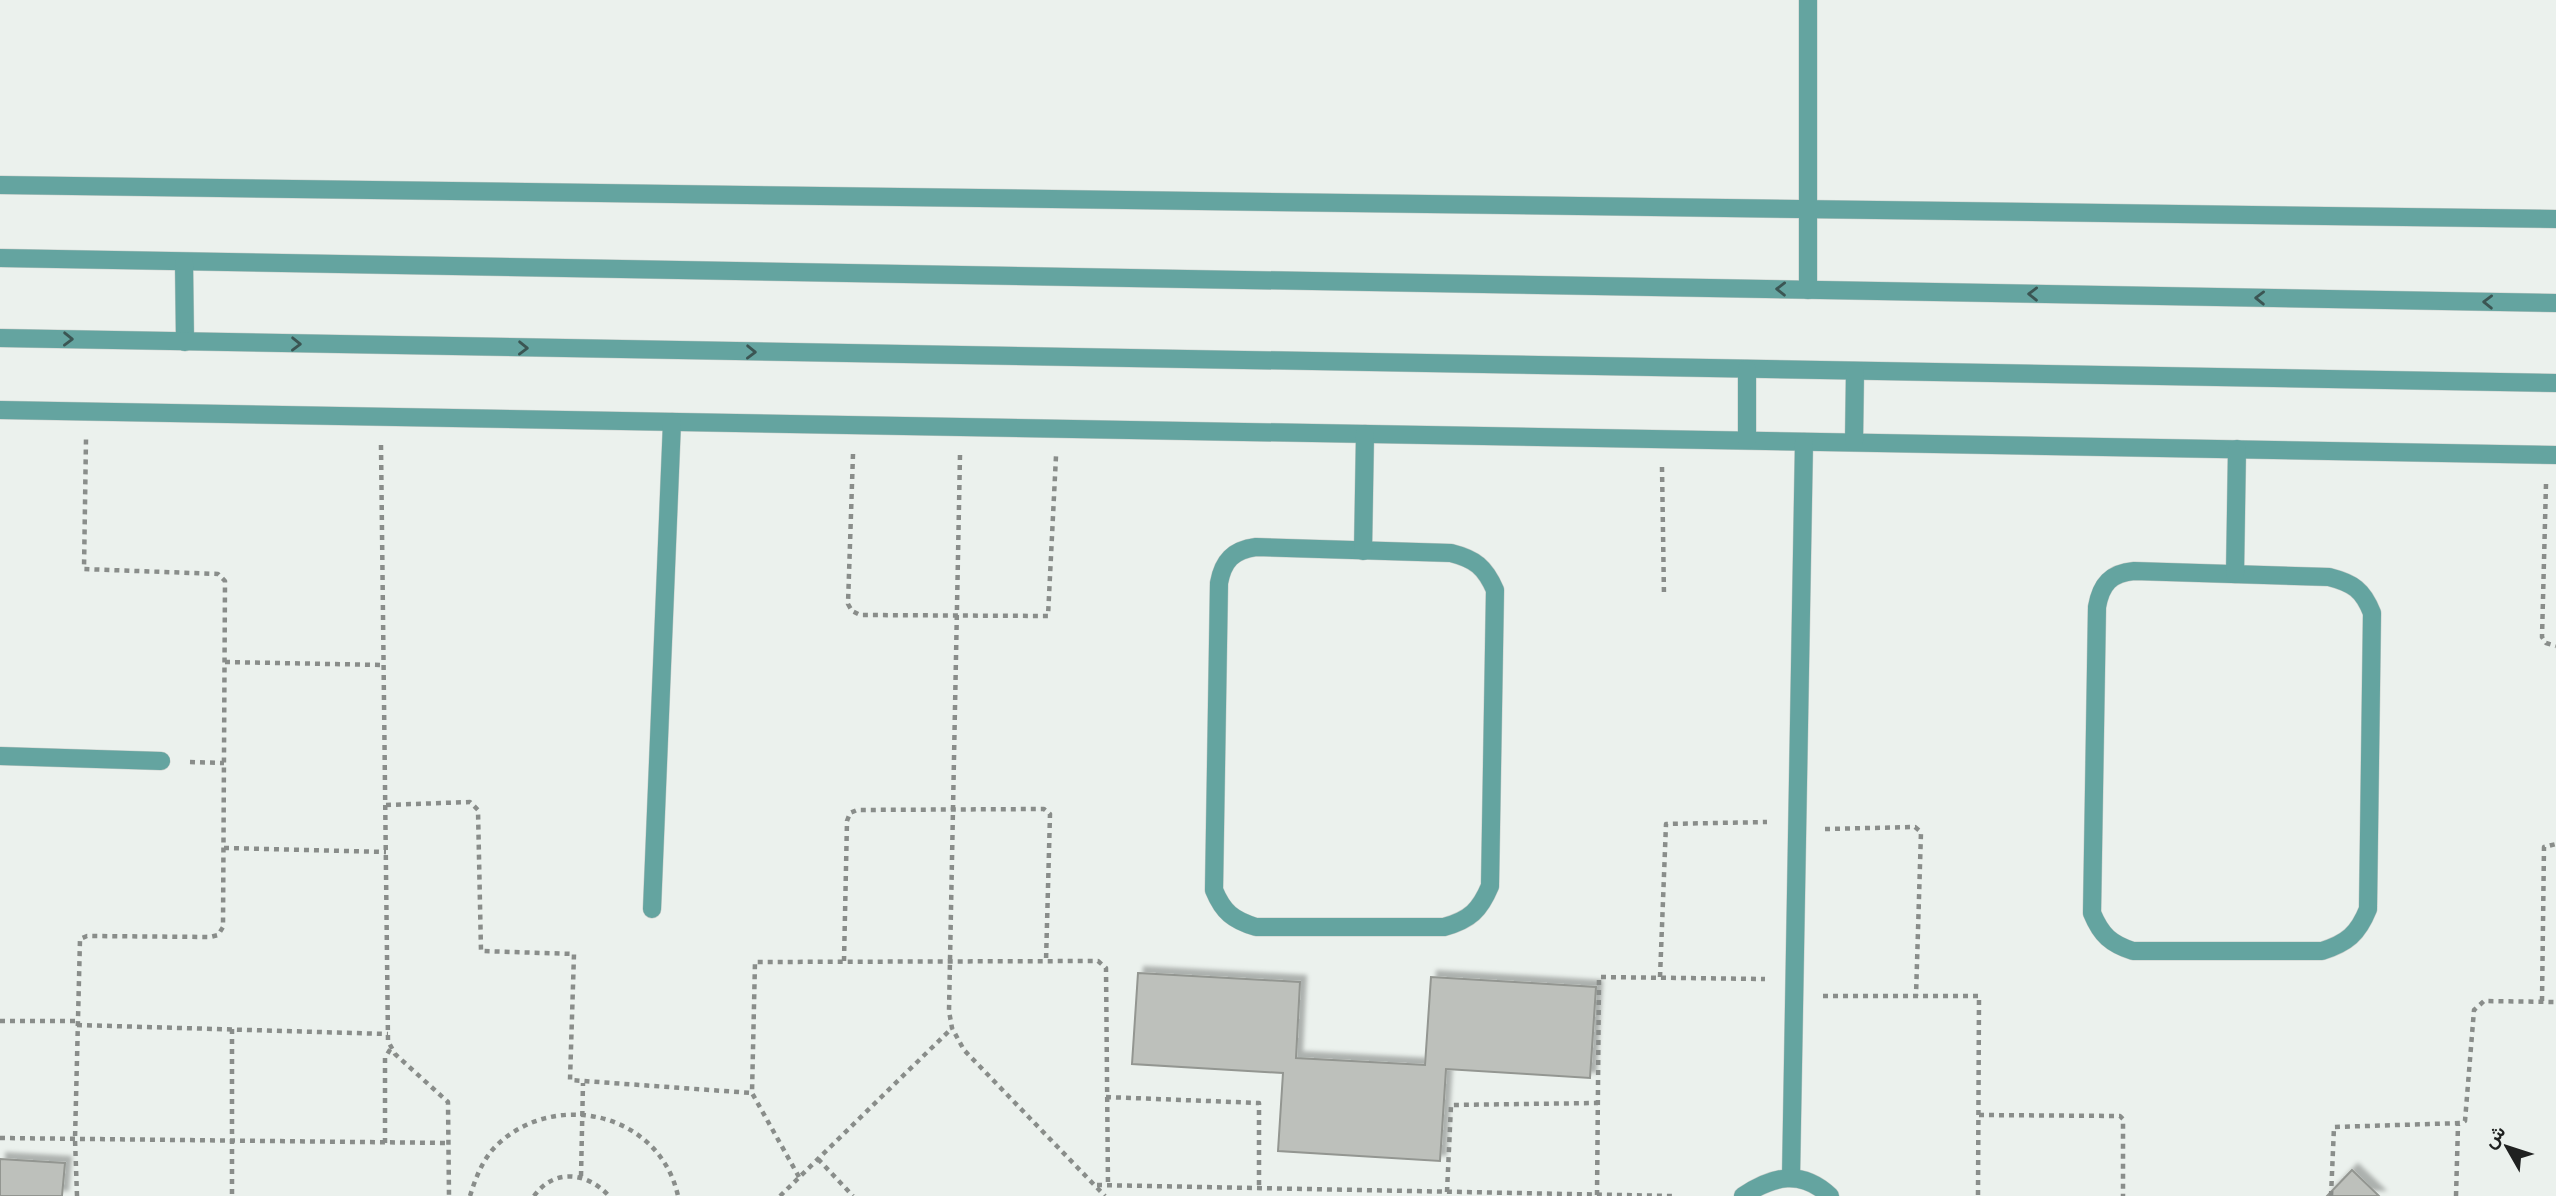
<svg xmlns="http://www.w3.org/2000/svg" width="2556" height="1196" font-family="'Fira Sans',Vazirmatn,sans-serif">
<style>
.building{fill:#bdc0bb;stroke:#939691;stroke-width:2;filter:url(#shadow)}
.lines{fill:none;stroke-linecap:round;stroke-linejoin:round}
.minor-casing{stroke:#c6ccc8;stroke-width:19}
.path{stroke:#898d8a;stroke-width:4.5;stroke-dasharray:5 5;stroke-linecap:butt}
.minor{stroke:#64a4a0;stroke-width:18}
.oneway{stroke:#3b5553}
</style>
<defs>
<filter id="shadow"><feDropShadow dx="6" dy="-6" stdDeviation="2" flood-color="#0004"/></filter>
</defs>
<rect width="100%" height="100%" fill="#ebf1ed"/>
<!-- building -->
<g class="building">
<polygon points="1138,973 1300,982 1296,1058 1425,1065 1431,977 1596,987 1590,1078 1446,1069 1440,1161 1278,1151 1283,1073 1132,1064"/>
<polygon points="0,1159 65,1163 62,1196 0,1196"/>
<polygon points="2352,1170 2379,1196 2327,1196"/>
</g>
<g class="lines">
<!-- minor casing -->
<g class="minor-casing">
<g id="minor">
<polyline points="0,185 2556,219"/>
<polyline points="0,258 2556,303"/>
<polyline points="184,262 185,342"/>
<polyline points="1808,290 1808,0"/>
<polyline points="0,338 2556,383"/>
<polyline points="0,410 2556,455"/>
<polyline points="1747,440 1747,369"/>
<polyline points="1854,442 1855,371"/>
<path d="M1256 547 1451 553C1475 559 1485 567 1495 590L1490 886C1480 910 1470 920 1444 927H1256C1233 920 1223 912 1214 890L1219 583C1223 561 1233 550 1256 547Z"/>
<polyline points="1363,551 1365,434"/>
<path d="M2134 571 2329 577C2353 583 2363 590 2372 613L2368 909C2358 934 2347 943 2322 951H2133C2111 944 2101 935 2092 913L2097 607C2101 584 2111 573 2134 571Z"/>
<polyline points="2235,574 2237,449"/>
<polyline points="0,756 161,761"/>
<polyline points="652,909 672,422"/>
<polyline points="1791,1177 1804,442"/>
<path d="M1743 1196C1773 1176 1801 1169 1830 1196"/>
</g>
</g>
<!-- path -->
<g class="path">
<polyline points="381,445 388,1041 395,1054 448,1102 449,1196"/>
<polyline points="853,454 848,604 852,611 860,615 1048,616 1056,456"/>
<polyline points="960,455 949,1011 952,1028 964,1050 1105,1196"/>
<polyline points="1662,467 1664,596"/>
<polyline points="2546,484 2542,637 2546,643 2556,646"/>
<polyline points="225,662 383,665"/>
<polyline points="190,762 224,763"/>
<polyline points="386,805 470,802 478,810 481,951 574,954 570,1080 752,1093"/>
<polyline points="1825,829 1915,827 1921,832 1916,996"/>
<polyline points="224,848 386,852"/>
<polyline points="844,961 847,821 850,813 857,810 1044,809 1050,814 1046,961"/>
<polyline points="1660,977 1666,824 1767,822"/>
<polyline points="1823,996 1979,996 1978,1196"/>
<polyline points="2542,1001 2544,847 2556,844"/>
<polyline points="0,1021 77,1021"/>
<polyline points="77,1025 388,1034"/>
<polyline points="232,1029 232,1196"/>
<polyline points="1106,1097 1259,1103 1259,1188"/>
<polyline points="1979,1115 2120,1116 2123,1119 2123,1196"/>
<polyline points="0,1138 449,1143"/>
<polyline points="385,1143 385,1058 391,1048"/>
<polyline points="818,1159 853,1196"/>
<polyline points="581,1176 583,1083"/>
<polyline points="799,1177 752,1093 755,962 1098,961 1106,968 1108,1186"/>
<polyline points="1097,1185 1673,1196"/>
<polyline points="1447,1192 1451,1105 1598,1103"/>
<polyline points="1597,1195 1599,977 1765,979"/>
<polyline points="77,1196 75,1139 80,939 87,936 210,937 218,935 223,927 225,581 218,574 84,569 86,439"/>
<path d="M470 1196C476 1177 483 1158 498 1144 557 1089 660 1114 678 1196"/>
<path d="M534 1196C554 1168 587 1172 609 1196"/>
<polyline points="780,1196 952,1028"/>
<polyline points="2331,1196 2334,1127 2462,1123 2465,1121 2474,1010 2484,1001 2556,1002"/>
<polyline points="2456,1196 2458,1125"/>
</g>
<!-- minor -->
<use href="#minor" class="minor"/>
</g>
<!-- one-way arrows -->
<defs><path id="oneway-chevron" d="M-2-3.5L2.5 0L-2 3.5" fill="none" stroke-width="1.6" stroke-linecap="round" stroke-linejoin="round" transform="scale(1.75)"/></defs>
<g class="oneway">
<use href="#oneway-chevron" transform="translate(1781 289) rotate(-179)"/>
<use href="#oneway-chevron" transform="translate(2033 294) rotate(-179)"/>
<use href="#oneway-chevron" transform="translate(2260 298) rotate(-179)"/>
<use href="#oneway-chevron" transform="translate(2488 302) rotate(-179)"/>
<use href="#oneway-chevron" transform="translate(68 339) rotate(1)"/>
<use href="#oneway-chevron" transform="translate(296 344) rotate(1)"/>
<use href="#oneway-chevron" transform="translate(523 348) rotate(1)"/>
<use href="#oneway-chevron" transform="translate(751 352) rotate(1)"/>
</g>
<!-- north arrow -->
<g transform="translate(2507 1147) rotate(309)" stroke="#ebf1ed" stroke-width="5" paint-order="stroke">
<path d="M0-5L12 26L0 18L-12 26Z" fill="#1f2120"/>
<text y="-10" font-size="19" font-weight="bold" text-anchor="middle" fill="#1f2120">ش</text>
</g>
</svg>
